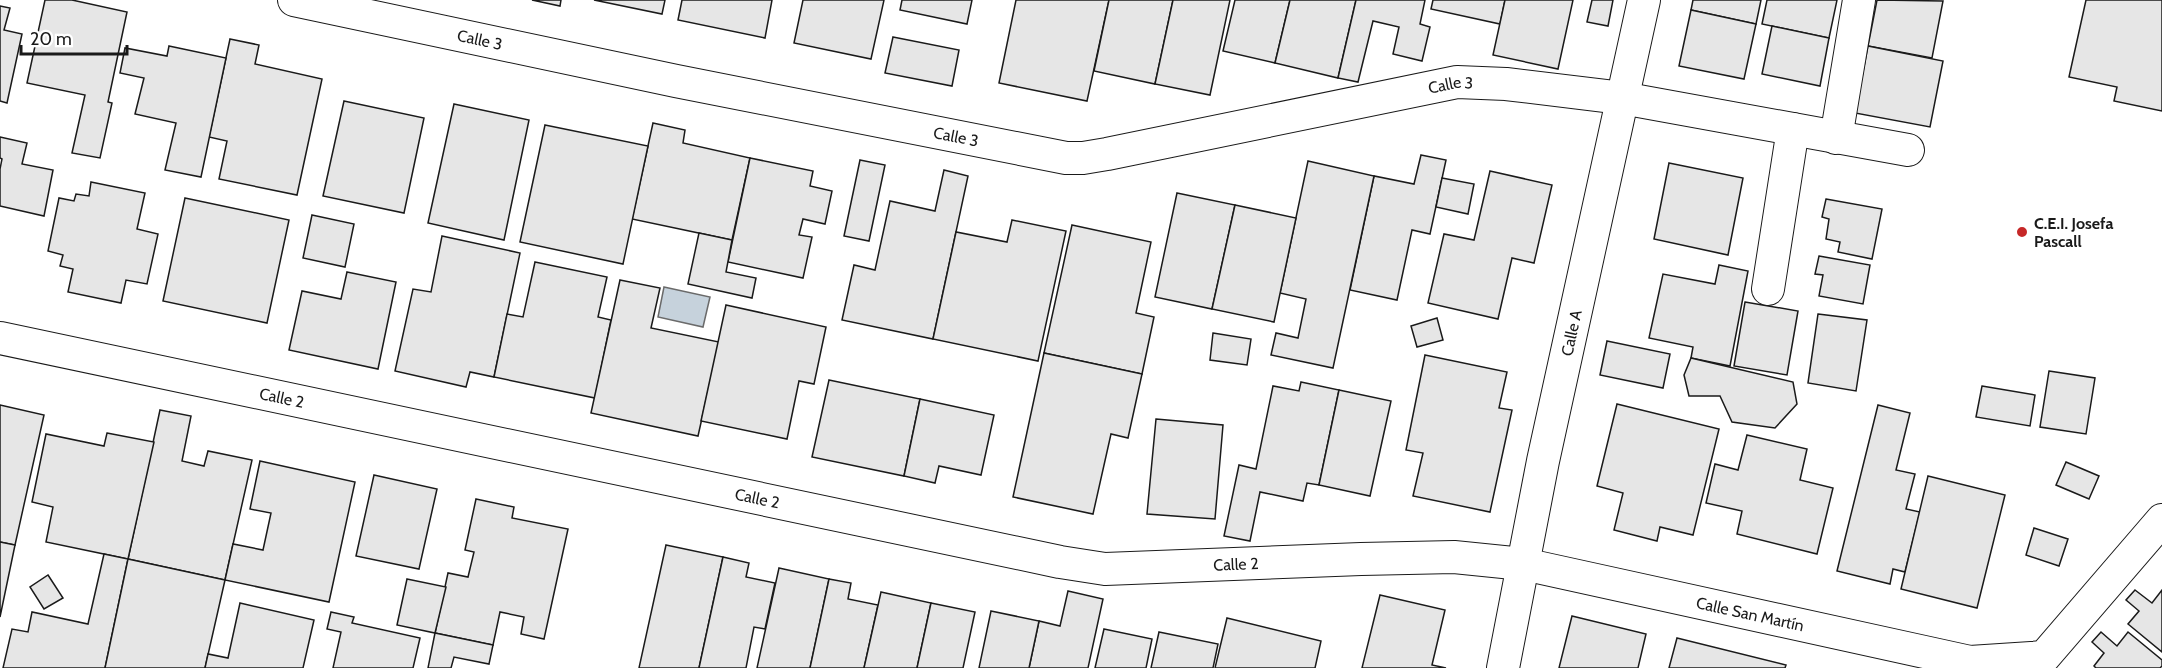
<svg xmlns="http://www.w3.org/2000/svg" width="2162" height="668" font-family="Cabin,sans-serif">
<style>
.water{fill:#c6d2dc;stroke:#6a6a6a;stroke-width:1.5}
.building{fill:#e6e6e6;stroke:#1a1a1a;stroke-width:1.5}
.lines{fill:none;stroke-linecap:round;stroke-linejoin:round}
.minor-casing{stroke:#1a1a1a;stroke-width:34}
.minor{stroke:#fff;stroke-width:32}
.poi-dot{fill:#c62828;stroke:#fff;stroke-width:2}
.labels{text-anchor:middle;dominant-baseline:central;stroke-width:4.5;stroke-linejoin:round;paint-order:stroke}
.street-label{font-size:16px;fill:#1a1a1a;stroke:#fff}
.poi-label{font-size:16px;font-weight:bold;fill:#1a1a1a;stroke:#fff;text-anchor:start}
</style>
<rect width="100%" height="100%" fill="#fff"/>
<!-- water -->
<polygon class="water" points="664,287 710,297 703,327 658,317"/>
<!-- building -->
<g class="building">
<polygon points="45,0 72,0 127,12 108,102 112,103 100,158 72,153 85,95 27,83"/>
<polygon points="532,0 561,0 560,6"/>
<polygon points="594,0 665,0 662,14"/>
<polygon points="682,0 772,0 765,38 678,20"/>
<polygon points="803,0 884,0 871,59 794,43"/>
<polygon points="902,0 972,0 967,24 900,10"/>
<polygon points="1016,0 1109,0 1087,101 999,83"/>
<polygon points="1109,0 1173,0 1155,84 1094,71"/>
<polygon points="1173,0 1230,0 1210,95 1155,84"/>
<polygon points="1235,0 1290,0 1275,63 1223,51"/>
<polygon points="1290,0 1356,0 1338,78 1275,63"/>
<polygon points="1356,0 1425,0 1420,24 1430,27 1422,61 1393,54 1399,27 1373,21 1358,82 1338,78"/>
<polygon points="1433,0 1505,0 1500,24 1431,9"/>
<polygon points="1505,0 1573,0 1558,69 1493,55"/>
<polygon points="1592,0 1613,0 1608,26 1587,22"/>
<polygon points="1693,0 1761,0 1756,24 1691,10"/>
<polygon points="1767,0 1837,0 1829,38 1762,24"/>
<polygon points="1877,0 1943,1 1932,58 1868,46"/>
<polygon points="2086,0 2162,0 2162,111 2114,101 2117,87 2069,77"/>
<polygon points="0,6 10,8 4,30 22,34 7,103 0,101"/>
<polygon points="1691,10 1756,24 1744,79 1679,66"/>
<polygon points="1772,26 1829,38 1820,86 1762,74"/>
<polygon points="893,37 959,50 952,86 885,73"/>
<polygon points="230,39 259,45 255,64 322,79 297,195 219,179 227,141 209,137"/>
<polygon points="169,46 226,58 201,177 165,170 176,123 135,114 144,78 120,73 125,48 167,56"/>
<polygon points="1868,46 1943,61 1930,127 1855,113"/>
<polygon points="344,101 424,118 404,213 323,196"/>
<polygon points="454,104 529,120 504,240 428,223"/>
<polygon points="653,123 685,130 683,143 750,158 732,240 632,219"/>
<polygon points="545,125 648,146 623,264 520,242"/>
<polygon points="0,137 27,143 22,164 53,170 44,216 0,206 0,169 2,159 0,158"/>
<polygon points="1421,155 1446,160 1430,234 1412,230 1397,300 1350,290 1374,176 1414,184"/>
<polygon points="750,158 813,171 810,186 832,191 825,224 803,219 799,235 812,237 803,278 728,262"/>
<polygon points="860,160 885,165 869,241 844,236"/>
<polygon points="1308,161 1374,176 1333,368 1271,355 1276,333 1298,338 1306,299 1280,293"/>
<polygon points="1669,163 1743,178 1728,255 1654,239"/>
<polygon points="944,170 968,176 933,339 842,320 854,265 875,270 890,201 935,211"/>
<polygon points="1490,171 1552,185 1534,263 1512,258 1498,319 1428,303 1444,234 1474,240"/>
<polygon points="1442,178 1474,184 1468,214 1436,207"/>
<polygon points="91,182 145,193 137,229 158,234 147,284 126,280 121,303 68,292 73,269 60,266 63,255 48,251 59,198 74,201 76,194 89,196"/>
<polygon points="1177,193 1235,205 1212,309 1155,297"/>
<polygon points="185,198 289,220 267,323 163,301"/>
<polygon points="1826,199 1882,209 1872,259 1838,252 1840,242 1826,239 1829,219 1822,217"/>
<polygon points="1235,205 1296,218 1274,322 1212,309"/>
<polygon points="312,215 354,224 345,267 303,258"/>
<polygon points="1012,220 1066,231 1038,361 933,339 956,232 1007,242"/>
<polygon points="1072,225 1151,242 1136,313 1154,317 1142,374 1044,353"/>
<polygon points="699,233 732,240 726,272 756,278 752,298 688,284"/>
<polygon points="442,236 520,253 494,377 470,372 466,387 395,371 413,289 431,292"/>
<polygon points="1819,256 1870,265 1863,304 1819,296 1823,275 1815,274"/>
<polygon points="535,262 607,277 598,317 611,320 595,398 494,377 507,314 523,317"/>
<polygon points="1719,265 1748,271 1730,366 1691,358 1693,347 1649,338 1663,274 1715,284"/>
<polygon points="347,272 396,282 378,369 289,350 302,291 341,299"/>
<polygon points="620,280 660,288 651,328 719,342 698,436 591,413"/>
<polygon points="1745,302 1798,311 1787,375 1734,366"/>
<polygon points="726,305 826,327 814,384 799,381 787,439 701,421"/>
<polygon points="1818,314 1867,320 1856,391 1808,383"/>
<polygon points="1437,318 1443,340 1417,347 1411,326"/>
<polygon points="1213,333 1251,339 1247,365 1210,360"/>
<polygon points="1607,341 1670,354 1663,388 1600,375"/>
<polygon points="1044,353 1142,374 1128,438 1111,434 1093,514 1013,497"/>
<polygon points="1425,355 1507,372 1499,408 1512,410 1490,512 1413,496 1423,453 1406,450"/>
<polygon points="1691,358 1793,382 1797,404 1775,428 1732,422 1720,396 1689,396 1684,375"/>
<polygon points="2049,371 2095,378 2086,434 2040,427"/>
<polygon points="829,380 920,399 904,476 812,457"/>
<polygon points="1301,382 1339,390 1319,485 1307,483 1303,501 1260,492 1250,541 1224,536 1239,465 1256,469 1273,386 1299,391"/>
<polygon points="1982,386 2035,395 2030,426 1976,417"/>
<polygon points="1339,390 1391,401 1370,496 1319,485"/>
<polygon points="920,399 994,415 981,475 939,466 935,483 904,476"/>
<polygon points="1617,404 1719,429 1693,535 1660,527 1657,541 1614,530 1623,493 1597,486"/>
<polygon points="0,405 44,415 15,545 0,542"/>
<polygon points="1878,405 1910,413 1896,470 1915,474 1906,509 1920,512 1905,572 1893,569 1890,584 1837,571"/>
<polygon points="160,410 191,416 182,461 204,466 208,451 252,460 225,580 128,559"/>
<polygon points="1156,419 1223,425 1215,519 1147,514"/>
<polygon points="107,433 154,442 128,559 46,542 53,507 32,502 46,434 104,446"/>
<polygon points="1747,435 1807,449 1800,480 1833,488 1817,554 1737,534 1742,511 1706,503 1715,464 1738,470"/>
<polygon points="260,461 355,482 329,602 225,580 233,544 263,550 271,513 250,509"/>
<polygon points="2066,462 2099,476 2089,499 2056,485"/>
<polygon points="374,475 437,489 419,569 356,556"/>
<polygon points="1928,476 2005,495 1977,608 1901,589"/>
<polygon points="476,499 514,507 512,518 568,529 544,639 521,634 524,617 500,612 493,645 435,633 448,573 468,577 474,552 465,550"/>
<polygon points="2034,528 2068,539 2059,566 2026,555"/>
<polygon points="0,542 15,545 0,617"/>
<polygon points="666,545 723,557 699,668 639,668"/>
<polygon points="104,554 128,559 105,668 3,668 12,629 28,632 32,612 88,624"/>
<polygon points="723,557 749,563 746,577 775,583 765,629 754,627 746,668 699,668"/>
<polygon points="128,559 225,580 205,668 105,668"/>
<polygon points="779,568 829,579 810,668 757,668"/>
<polygon points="48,575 63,598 44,609 30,587"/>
<polygon points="407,579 446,587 435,633 397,625"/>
<polygon points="829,579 851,583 848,599 878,605 864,668 810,668"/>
<polygon points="2135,590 2152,603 2162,590 2162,652 2128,624 2139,611 2126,600"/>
<polygon points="1068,591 1103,599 1088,668 1029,668 1039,621 1060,626"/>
<polygon points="881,592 931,603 917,668 864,668"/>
<polygon points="1380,595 1445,610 1432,665 1446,668 1362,668"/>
<polygon points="240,603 314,620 303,668 205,668 208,654 228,658"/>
<polygon points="931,603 975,612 963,668 917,668"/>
<polygon points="991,611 1039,621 1029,668 979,668"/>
<polygon points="331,612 354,617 352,623 420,638 413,668 333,668 341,632 327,629"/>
<polygon points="1572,616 1646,634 1638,668 1559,668"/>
<polygon points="1227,618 1321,641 1315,668 1215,668"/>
<polygon points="1104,629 1152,639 1146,668 1095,668"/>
<polygon points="1159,632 1218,644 1213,668 1151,668"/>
<polygon points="2101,632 2117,646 2128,632 2162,660 2162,666 2160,668 2096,668 2094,666 2104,653 2092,642"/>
<polygon points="435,633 493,645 489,664 454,657 451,668 428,668"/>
<polygon points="1677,638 1786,665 1785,668 1669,668"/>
</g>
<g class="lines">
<!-- minor casing -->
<g class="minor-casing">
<g id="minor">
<path id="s1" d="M294 0 676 81 1066 158H1083L1107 154 1457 82 1506 84 1622 98 1908 150"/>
<polyline points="1836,138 1859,0"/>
<polyline points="1768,289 1793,129"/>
<path id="s2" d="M0 338 1060 562 1105 569 1361 559 1454 557 1523 564 1970 662 1974 668"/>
<polyline points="1970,662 2044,657 2162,520"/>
<path id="s3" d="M1503 668 1543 461 1644 0"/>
</g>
</g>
<!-- minor -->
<use href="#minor" class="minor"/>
</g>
<!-- markers -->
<circle class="poi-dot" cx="2022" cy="232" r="6"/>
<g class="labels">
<!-- street labels -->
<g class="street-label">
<text stroke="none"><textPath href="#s1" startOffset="190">Calle 3</textPath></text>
<text stroke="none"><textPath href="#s1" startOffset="1180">Calle 3</textPath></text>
<text stroke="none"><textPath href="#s1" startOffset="676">Calle 3</textPath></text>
<text stroke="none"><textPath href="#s3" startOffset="342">Calle A</textPath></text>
<text stroke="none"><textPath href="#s2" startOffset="288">Calle 2</textPath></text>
<text stroke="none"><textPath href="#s2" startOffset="774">Calle 2</textPath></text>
<text stroke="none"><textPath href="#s2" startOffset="1260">Calle 2</textPath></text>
<text stroke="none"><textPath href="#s2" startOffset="1780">Calle San Martín</textPath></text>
</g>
<!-- poi labels -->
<g class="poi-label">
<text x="2034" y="223">C.E.I. Josefa<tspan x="2034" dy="18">Pascall</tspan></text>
</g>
</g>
<!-- scale -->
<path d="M21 45v9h106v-9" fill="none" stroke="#1a1a1a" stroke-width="3"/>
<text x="30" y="45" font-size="18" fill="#1a1a1a" stroke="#ffffff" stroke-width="4.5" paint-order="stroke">20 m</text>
</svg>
